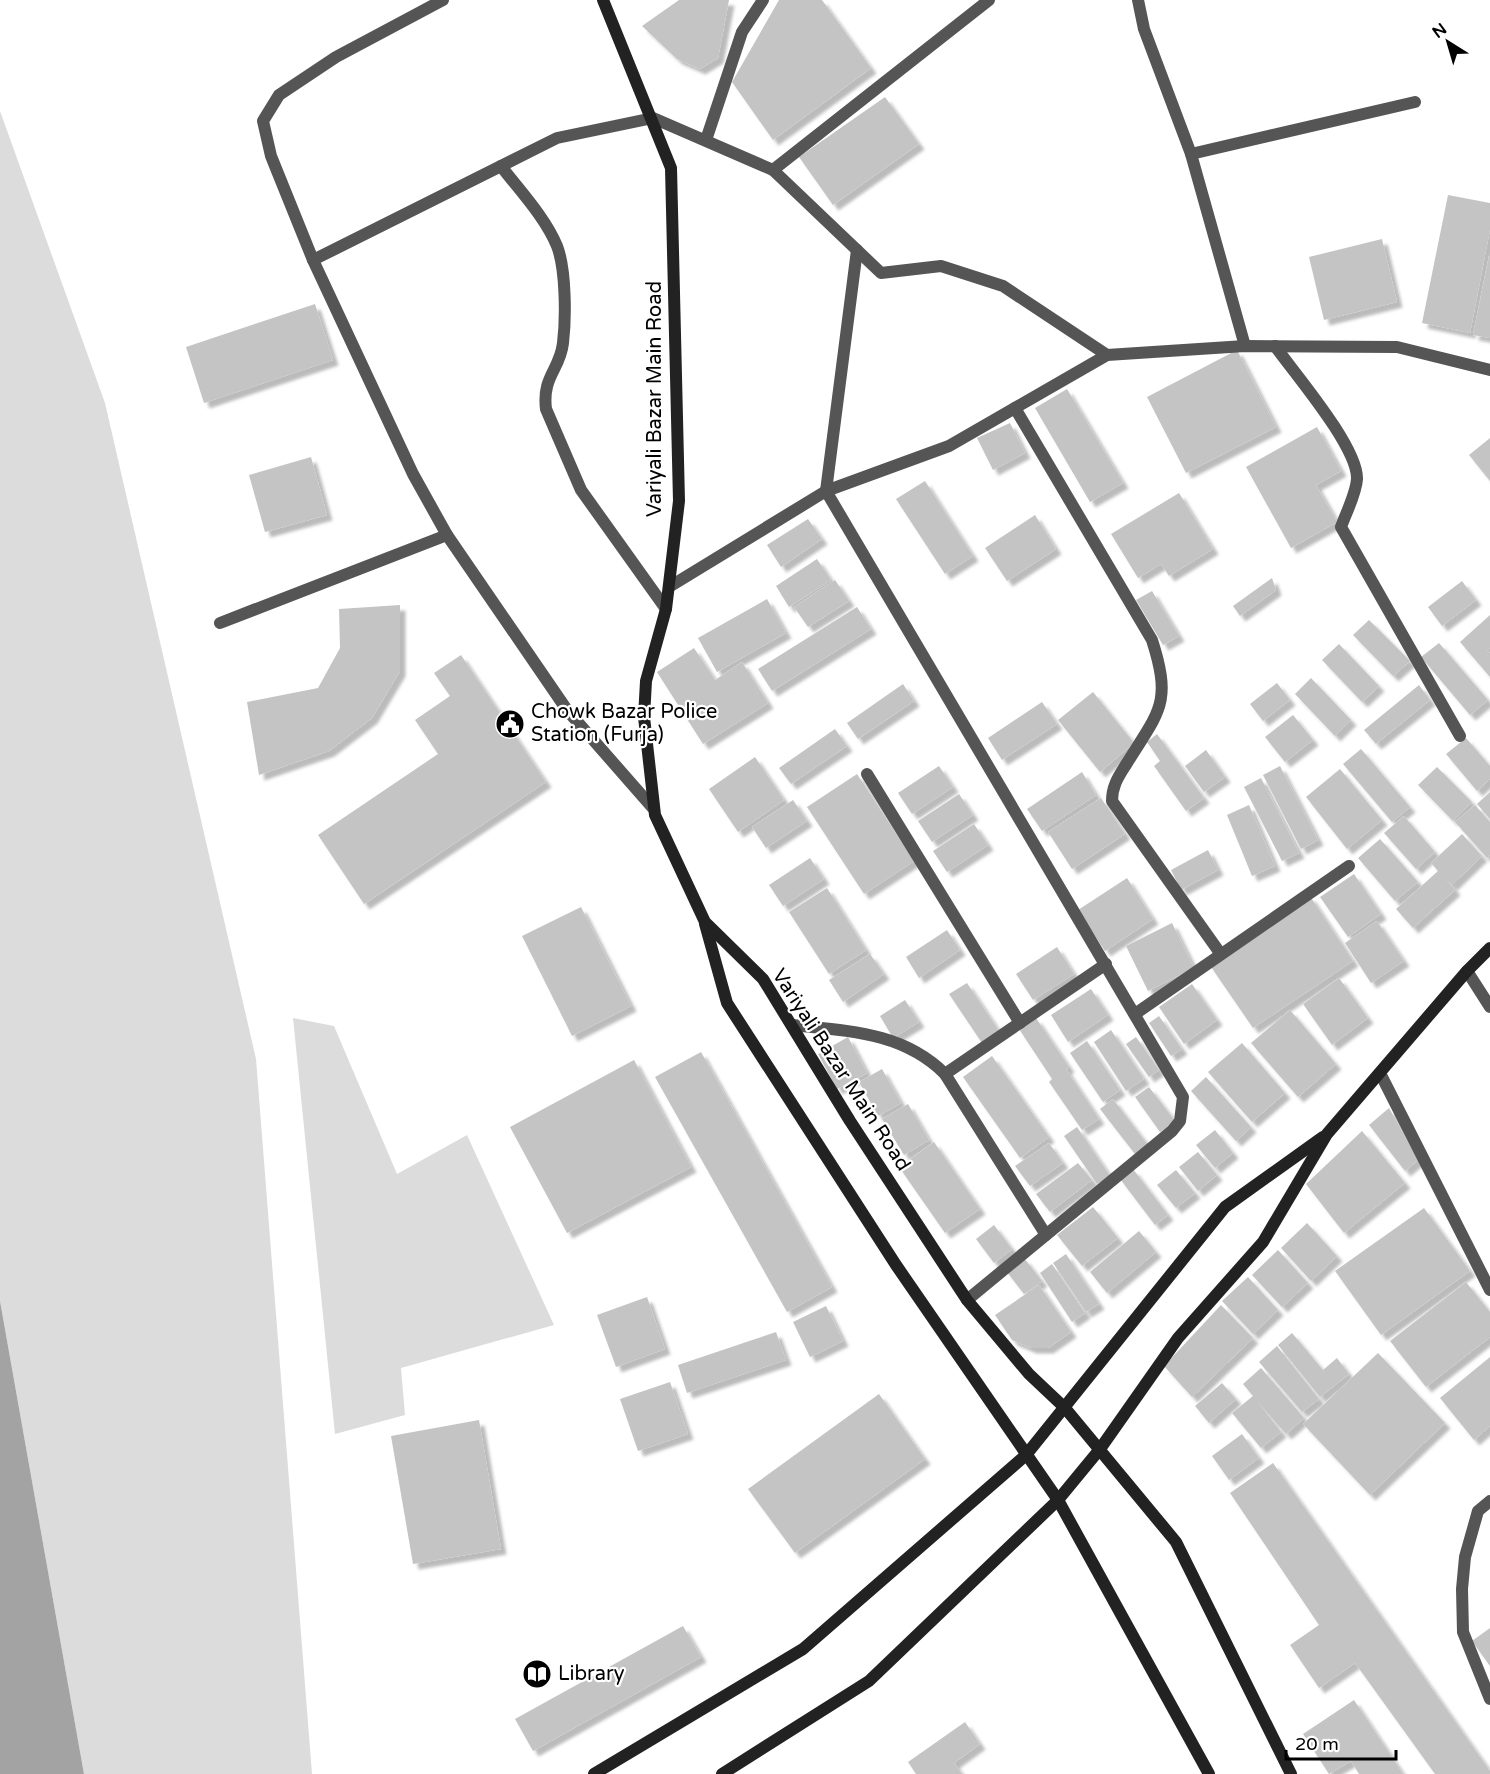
<svg xmlns="http://www.w3.org/2000/svg" width="1490" height="1774" font-family="'Varela Round',sans-serif">
<style>
.green{fill:#dcdcdc}
.water{fill:#a3a3a3}
.building{fill:#c4c4c4;filter:url(#shadow)}
.lines{fill:none;stroke-linecap:round;stroke-linejoin:round}
.minor{stroke:#555;stroke-width:12}
.secondary{stroke:#222;stroke-width:12}
.labels{text-anchor:middle;dominant-baseline:central;stroke-width:4.5;stroke-linejoin:round;paint-order:stroke}
.street-label{font-size:20px;fill:#000;stroke:#fff}
.poi-label{font-size:20px;fill:#000;stroke:#fff;text-anchor:start}
</style>
<defs>
<filter id="shadow"><feDropShadow dx="5.5" dy="5.5" stdDeviation="1.5" flood-color="#0004"/></filter>
</defs>
<rect width="100%" height="100%" fill="#fff"/>
<!-- green -->
<g class="green">
<polygon points="0,111 105,403 256,1059 312,1774 84,1774 0,1301"/>
<polygon points="293,1018 334,1026 397,1174 467,1135 554,1325 401,1368 405,1415 335,1434"/>
</g>
<!-- water -->
<polygon class="water" points="0,1301 84,1774 0,1774"/>
<!-- building -->
<g class="building">
<polygon points="679,0 729,0 718,58 700,69 677,59 642,26"/>
<polygon points="779,0 822,0 871,68 773,140 732,82"/>
<polygon points="885,97 919,144 833,205 799,157"/>
<polygon points="1448,195 1490,203 1490,229 1470,333 1422,323"/>
<polygon points="1382,239 1397,302 1324,320 1309,257"/>
<polygon points="1489,256 1490,256 1490,338 1473,335"/>
<polygon points="315,304 333,360 204,403 186,347"/>
<polygon points="1237,350 1276,427 1186,473 1147,397"/>
<polygon points="1067,389 1123,483 1090,502 1035,408"/>
<polygon points="1010,423 1025,453 993,470 977,438"/>
<polygon points="1317,427 1341,471 1316,485 1337,522 1291,548 1246,467"/>
<polygon points="1490,438 1490,481 1469,455"/>
<polygon points="311,457 327,515 265,532 249,475"/>
<polygon points="925,481 973,556 945,574 896,499"/>
<polygon points="1179,493 1213,549 1169,576 1161,564 1138,578 1111,534"/>
<polygon points="1035,515 1056,549 1007,581 985,548"/>
<polygon points="808,519 822,539 781,567 767,545"/>
<polygon points="817,559 831,580 789,607 776,586"/>
<polygon points="1272,578 1276,590 1240,616 1233,606"/>
<polygon points="835,580 849,601 808,627 794,607"/>
<polygon points="1462,581 1476,600 1442,626 1428,607"/>
<polygon points="1152,591 1179,636 1163,645 1136,600"/>
<polygon points="767,599 786,633 717,672 698,638"/>
<polygon points="400,605 400,671 372,718 329,751 259,775 247,702 318,688 340,648 339,609"/>
<polygon points="857,607 871,629 772,691 758,669"/>
<polygon points="1490,615 1490,648 1487,651 1490,653 1490,677 1460,642"/>
<polygon points="1369,620 1410,661 1393,676 1353,635"/>
<polygon points="1439,643 1488,700 1470,715 1421,657"/>
<polygon points="1339,644 1379,686 1362,702 1322,660"/>
<polygon points="694,648 715,680 742,662 768,703 703,744 657,672"/>
<polygon points="461,655 546,782 364,904 318,835 438,754 415,720 450,696 434,673"/>
<polygon points="1311,678 1351,720 1335,736 1295,694"/>
<polygon points="1277,683 1290,700 1263,721 1250,704"/>
<polygon points="903,684 914,701 858,739 847,723"/>
<polygon points="1419,685 1430,700 1376,744 1364,730"/>
<polygon points="1093,692 1134,743 1100,772 1058,720"/>
<polygon points="1042,702 1057,724 1002,760 988,738"/>
<polygon points="1293,715 1313,740 1285,762 1265,737"/>
<polygon points="835,729 847,746 791,784 779,768"/>
<polygon points="1157,734 1204,798 1186,811 1154,766 1160,761 1147,742"/>
<polygon points="1466,738 1490,766 1490,779 1477,791 1446,754"/>
<polygon points="1361,749 1410,807 1392,822 1343,764"/>
<polygon points="1206,750 1225,777 1204,792 1185,766"/>
<polygon points="755,757 784,800 738,832 709,789"/>
<polygon points="939,766 953,787 912,814 898,793"/>
<polygon points="1280,766 1318,840 1301,849 1263,775"/>
<polygon points="1437,767 1472,802 1453,821 1418,785"/>
<polygon points="1340,769 1382,820 1347,849 1306,797"/>
<polygon points="1082,772 1096,795 1042,831 1027,809"/>
<polygon points="857,774 914,861 864,894 807,807"/>
<polygon points="1261,778 1299,853 1282,861 1244,787"/>
<polygon points="1490,792 1490,819 1477,804"/>
<polygon points="959,794 973,815 932,842 918,821"/>
<polygon points="1101,798 1125,834 1072,869 1048,832"/>
<polygon points="793,800 807,821 766,848 752,827"/>
<polygon points="1249,805 1275,866 1252,876 1227,815"/>
<polygon points="1475,805 1490,822 1490,855 1487,858 1455,822"/>
<polygon points="1404,816 1435,852 1416,869 1384,833"/>
<polygon points="974,824 988,845 947,872 933,851"/>
<polygon points="1462,834 1482,856 1452,885 1445,878 1455,890 1413,928 1396,909 1438,871 1431,863"/>
<polygon points="1380,839 1418,882 1395,901 1358,858"/>
<polygon points="1208,850 1218,870 1181,890 1171,870"/>
<polygon points="810,858 824,879 783,906 769,885"/>
<polygon points="1354,874 1381,914 1348,937 1320,897"/>
<polygon points="1127,878 1153,919 1105,951 1078,910"/>
<polygon points="827,888 866,950 829,974 789,912"/>
<polygon points="1310,896 1353,961 1253,1028 1209,964"/>
<polygon points="581,907 631,1006 572,1036 522,936"/>
<polygon points="1377,921 1404,961 1371,983 1345,943"/>
<polygon points="1172,923 1194,968 1148,991 1126,946"/>
<polygon points="947,930 960,950 919,978 906,957"/>
<polygon points="1057,947 1074,974 1033,1000 1016,974"/>
<polygon points="870,954 884,974 843,1002 829,980"/>
<polygon points="1339,978 1368,1018 1332,1045 1303,1004"/>
<polygon points="967,983 999,1031 982,1043 949,994"/>
<polygon points="1192,984 1217,1020 1184,1044 1159,1007"/>
<polygon points="1091,989 1108,1015 1068,1042 1051,1015"/>
<polygon points="905,1000 919,1022 893,1038 880,1016"/>
<polygon points="1290,1010 1336,1064 1298,1097 1251,1043"/>
<polygon points="1159,1016 1182,1049 1171,1056 1149,1023"/>
<polygon points="1036,1018 1069,1067 1066,1069 1099,1119 1082,1130 1049,1082 1052,1079 1019,1029"/>
<polygon points="1111,1030 1144,1079 1126,1091 1094,1042"/>
<polygon points="848,1037 867,1073 837,1089 818,1054"/>
<polygon points="1136,1037 1159,1070 1149,1077 1126,1044"/>
<polygon points="1087,1041 1120,1090 1103,1102 1070,1053"/>
<polygon points="1242,1043 1285,1093 1252,1122 1208,1072"/>
<polygon points="701,1052 832,1287 787,1312 655,1077"/>
<polygon points="992,1056 1049,1137 1020,1158 963,1077"/>
<polygon points="634,1060 691,1167 567,1233 510,1127"/>
<polygon points="882,1069 901,1103 878,1116 859,1082"/>
<polygon points="1206,1077 1251,1127 1236,1141 1191,1091"/>
<polygon points="1149,1087 1175,1121 1160,1132 1135,1097"/>
<polygon points="1113,1099 1148,1145 1135,1154 1100,1109"/>
<polygon points="908,1104 929,1140 904,1155 882,1119"/>
<polygon points="1389,1108 1418,1160 1405,1171 1369,1125"/>
<polygon points="1077,1127 1110,1176 1097,1184 1064,1136"/>
<polygon points="1215,1130 1233,1153 1215,1168 1196,1145"/>
<polygon points="1362,1131 1405,1183 1344,1233 1306,1184"/>
<polygon points="934,1142 980,1209 945,1233 899,1167"/>
<polygon points="1049,1143 1063,1163 1030,1186 1015,1166"/>
<polygon points="1198,1152 1217,1175 1198,1191 1179,1167"/>
<polygon points="1078,1163 1092,1180 1050,1212 1036,1194"/>
<polygon points="1133,1169 1168,1215 1155,1225 1120,1179"/>
<polygon points="1176,1170 1195,1193 1176,1208 1157,1185"/>
<polygon points="1093,1207 1118,1238 1082,1266 1057,1235"/>
<polygon points="1424,1208 1470,1271 1381,1335 1335,1271"/>
<polygon points="1307,1223 1337,1256 1311,1281 1281,1248"/>
<polygon points="994,1225 1012,1249 994,1263 976,1239"/>
<polygon points="1139,1231 1156,1252 1107,1293 1090,1272"/>
<polygon points="1278,1250 1308,1283 1282,1307 1252,1275"/>
<polygon points="1066,1254 1099,1304 1086,1312 1053,1263"/>
<polygon points="1024,1258 1042,1281 1024,1294 1006,1271"/>
<polygon points="1052,1264 1085,1313 1072,1322 1040,1273"/>
<polygon points="1248,1277 1278,1310 1253,1334 1222,1301"/>
<polygon points="1466,1282 1490,1312 1490,1337 1426,1387 1390,1341"/>
<polygon points="1039,1285 1071,1332 1048,1348 1031,1348 1012,1340 995,1315"/>
<polygon points="647,1297 665,1349 616,1367 597,1315"/>
<polygon points="1221,1305 1253,1338 1192,1397 1164,1366"/>
<polygon points="826,1306 843,1341 810,1357 793,1322"/>
<polygon points="776,1332 786,1360 687,1393 678,1365"/>
<polygon points="1292,1333 1323,1370 1337,1358 1349,1374 1320,1397 1278,1345"/>
<polygon points="1277,1346 1319,1399 1302,1412 1259,1362"/>
<polygon points="1378,1353 1445,1423 1370,1495 1303,1424"/>
<polygon points="1490,1357 1490,1426 1474,1440 1440,1398"/>
<polygon points="1261,1368 1304,1418 1286,1434 1257,1401 1281,1432 1261,1448 1232,1413 1253,1396 1243,1384"/>
<polygon points="670,1382 688,1434 638,1451 620,1399"/>
<polygon points="1222,1383 1236,1399 1209,1423 1195,1406"/>
<polygon points="879,1394 925,1459 795,1553 748,1489"/>
<polygon points="479,1420 501,1549 413,1564 391,1436"/>
<polygon points="1242,1434 1259,1458 1229,1480 1212,1456"/>
<polygon points="1273,1463 1490,1771 1490,1774 1435,1774 1355,1663 1319,1688 1290,1645 1319,1625 1230,1493"/>
<polygon points="683,1626 701,1657 533,1751 515,1719"/>
<polygon points="1490,1628 1490,1666 1472,1641"/>
<polygon points="1354,1700 1403,1774 1359,1774 1351,1761 1329,1774 1303,1734"/>
<polygon points="965,1722 980,1744 954,1763 962,1774 916,1774 908,1762"/>
</g>
<g class="lines">
<!-- minor -->
<g class="minor">
<polyline points="443,0 336,57 279,95 263,121 271,156 313,260 413,474 447,535 567,710 652,807"/>
<polyline points="1138,0 1144,29 1191,154 1245,346"/>
<polyline points="706,140 742,32 763,0"/>
<polyline points="1191,154 1415,102"/>
<path d="M501 166C520 191 545 217 557 246 566 269 566 318 563 343 560 370 542 376 546 409L581 490 666 609"/>
<polyline points="773,170 989,0"/>
<polyline points="857,250 826,491 1183,1097 1180,1121 1172,1131 967,1300"/>
<polyline points="313,260 557,138 653,118 773,170 881,273 941,266 1003,286 1107,355"/>
<path d="M1275 346C1295 374 1358 447 1357 479 1356 494 1346 513 1341 527L1460 736"/>
<path d="M1015 408 1152 640C1172 703 1160 710 1127 763 1119 776 1112 785 1112 801L1220 953"/>
<polyline points="669,587 826,491 949,446 1107,355 1245,346 1397,347 1490,370"/>
<polyline points="220,623 447,535"/>
<polyline points="867,774 1020,1023"/>
<polyline points="1467,971 1490,1007"/>
<polyline points="1135,1014 1349,866"/>
<path d="M792 1025C848 1031 903 1032 945 1074L1046 1235"/>
<polyline points="1380,1073 1490,1290"/>
<polyline points="945,1074 1106,964"/>
<polyline points="1490,1501 1478,1511 1465,1557 1462,1589 1463,1632 1490,1699"/>
</g>
<!-- secondary -->
<g class="secondary">
<polyline points="603,0 671,168 679,501 666,609 646,681 644,717 655,815 705,922 763,979 850,1121 967,1300 1029,1374 1065,1408 1176,1542 1291,1774"/>
<polyline points="705,924 727,1003 896,1265 1058,1500 1209,1774"/>
<polyline points="594,1774 803,1649 1026,1455 1225,1207 1323,1137"/>
<polyline points="722,1774 869,1681 1058,1500 1100,1449 1178,1338 1263,1242 1327,1134 1467,971 1490,948"/>
</g>
</g>
<!-- icons -->
<defs>
<g id="civic-disc" transform="scale(1.5)"><circle r="9.5" fill="#000" stroke="#fff"/><path d="M-.6-6.5H3V-4.5H.6V-3L4-1V1h2V6H-6V1h2V-1L-.6-3ZM-1.2 2.5V6h2.4V2.5Z" fill="#fff"/></g>
<g id="library-disc" transform="scale(1.5)"><circle r="9.5" fill="#000" stroke="#fff"/><path d="M-6-4Q-3-5.5-.7-3.5V5Q-3 3-6 4ZM6-4Q3-5.5 .7-3.5V5Q3 3 6 4Z" fill="#fff"/></g>
</defs>
<g fill-rule="evenodd">
<use href="#civic-disc" x="510" y="724"/>
<use href="#library-disc" x="537" y="1674"/>
</g>
<g class="labels">
<!-- street labels -->
<g class="street-label">
<text transform="translate(655 399) rotate(-90)">Variyali Bazar Main Road</text>
<text transform="translate(841 1070) rotate(57)">Variyali Bazar Main Road</text>
</g>
<!-- poi labels -->
<g class="poi-label">
<text x="531" y="712">Chowk Bazar Police<tspan x="531" dy="23">Station (Furja)</tspan></text>
<text x="558" y="1674">Library</text>
</g>
</g>
<!-- north arrow -->
<g transform="translate(1448 42) rotate(323)" stroke="#ffffff" stroke-width="4.5" paint-order="stroke">
<path d="M0-4.5L10 22L0 15L-10 22Z" fill="#000000"/>
<text y="-9" font-size="16" font-weight="bold" text-anchor="middle" fill="#000000">N</text>
</g>
<!-- scale -->
<path d="M1286 1750v9h110v-9" fill="none" stroke="#000000" stroke-width="3"/>
<text x="1295" y="1750" font-size="18" fill="#000000" stroke="#ffffff" stroke-width="4.5" paint-order="stroke">20 m</text>
</svg>
